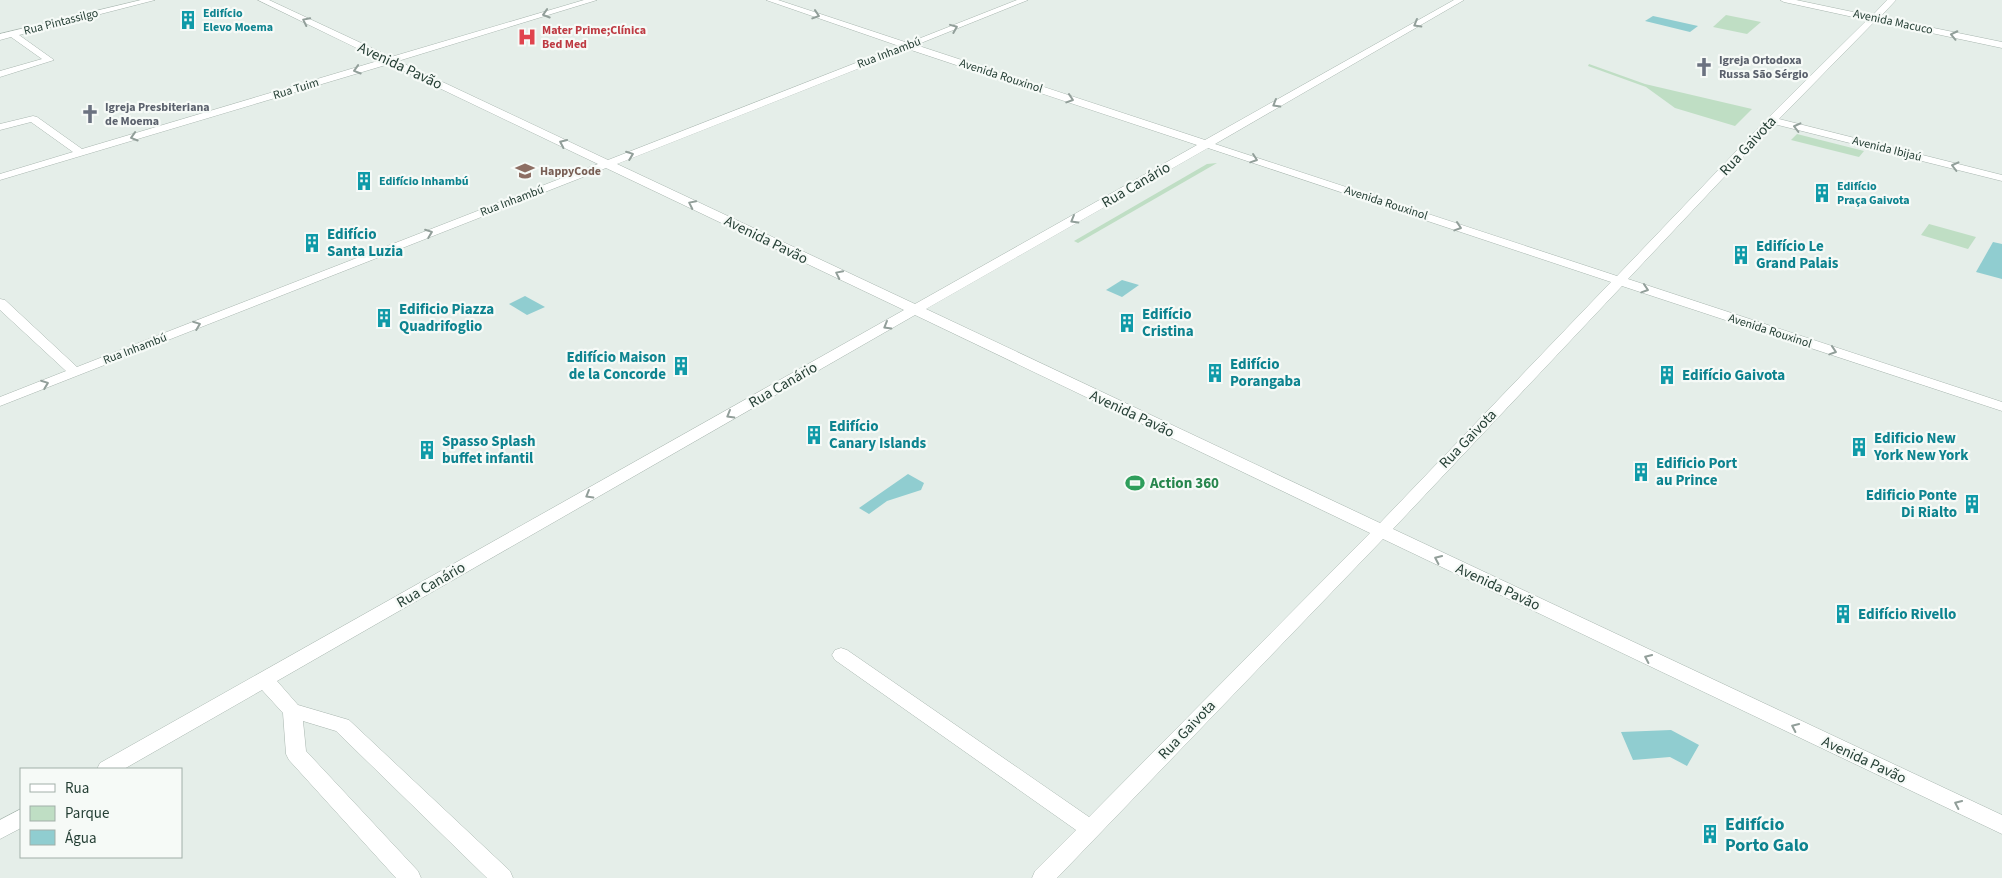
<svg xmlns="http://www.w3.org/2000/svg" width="2002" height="878" font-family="'Source Sans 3',sans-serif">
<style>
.green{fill:#bfdec4}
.water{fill:#90cdd0}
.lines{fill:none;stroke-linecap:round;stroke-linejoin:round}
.street-casing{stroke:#a8b6af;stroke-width:1}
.street{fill:#fff;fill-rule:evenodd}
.oneway{stroke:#929f9a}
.labels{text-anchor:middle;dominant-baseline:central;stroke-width:4.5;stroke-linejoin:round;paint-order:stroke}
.far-culture-label{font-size:12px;font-weight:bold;fill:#0d838f;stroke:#f6faf7;text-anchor:start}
.far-street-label{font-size:12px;fill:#253f35;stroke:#f6faf7}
.far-health-label{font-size:12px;font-weight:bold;fill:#be3a42;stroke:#f6faf7;text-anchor:start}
.far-worship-label{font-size:12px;font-weight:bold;fill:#5b616d;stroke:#f6faf7;text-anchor:start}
.far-education-label{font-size:12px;font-weight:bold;fill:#785e54;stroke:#f6faf7;text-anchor:start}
.street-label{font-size:15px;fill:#253f35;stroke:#f6faf7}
.culture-label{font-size:15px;font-weight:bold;fill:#0d838f;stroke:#f6faf7;text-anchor:start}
.leisure-label{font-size:15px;font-weight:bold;fill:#27864d;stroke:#f6faf7;text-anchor:start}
.near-culture-label{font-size:18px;font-weight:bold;fill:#0d838f;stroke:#f6faf7;text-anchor:start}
</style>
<rect width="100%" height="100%" fill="#e5eee9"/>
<!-- green -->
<g class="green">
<polygon points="1726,15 1761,22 1747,34 1713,27"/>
<polygon points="1589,64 1645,84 1752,109 1735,126 1675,108 1646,87 1588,66"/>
<polygon points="1797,134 1864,151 1859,157 1791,140"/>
<polygon points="1217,163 1078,243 1074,241 1207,164"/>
<polygon points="1929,224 1976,237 1968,249 1921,235"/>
</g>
<!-- water -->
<g class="water">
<polygon points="1653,16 1698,26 1690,32 1645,21"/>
<polygon points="1993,242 2002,244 2002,279 1976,272"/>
<polygon points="1122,280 1139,285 1122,297 1106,290"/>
<polygon points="525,296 545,307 527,315 509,304"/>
<polygon points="908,474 924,483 921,490 887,501 869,514 859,508"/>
<polygon points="1671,730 1699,745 1687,766 1670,757 1633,760 1621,732"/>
</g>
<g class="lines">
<!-- street casing -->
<g class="street-casing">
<g id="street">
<polygon points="141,0 155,0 19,35 54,60 0,77 0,71 42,59 11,37 0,40 0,34"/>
<path d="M258 0H269L391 57 584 0H597L398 61 608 160 899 46 766 0H778L908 43 1017 0H1028L916 45 1205 140 1454 0H1464L1215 144 1617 276 1768 118 1867 20 1784 2 1780 0H1796L1872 16 1887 0H1896L1880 17 2002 42V48L1875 21 1779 119 2002 175V181L1774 124 1628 279 2002 402V411L1622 286 1393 529 2002 815V834L1383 539 1057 878H1032L1035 871 1076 830 835 660 832 655 835 650 841 648 847 650 1089 817 1370 533 915 315 277 681 298 705 349 720 510 871 513 878H487L336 731 303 721 306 751 418 871 421 878H396L289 760 286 754 283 713 262 690 124 769H97L100 763 904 310 606 168 0 406V397L66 371 0 310V299L5 300 77 367 598 164 389 64 0 180V174L73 152 31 122 0 130V124L33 116 37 117 82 149 381 60ZM908 49 1197 145 915 304 617 164ZM1208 148 1611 282 1380 523 926 309Z"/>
<polygon points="21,809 21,828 0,839 0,820"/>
</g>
</g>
<!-- street -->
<use href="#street" class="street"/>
</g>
<!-- one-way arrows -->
<defs><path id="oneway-chevron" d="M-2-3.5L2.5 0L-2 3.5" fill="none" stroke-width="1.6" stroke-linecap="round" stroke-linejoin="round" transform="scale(1.25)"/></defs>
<g class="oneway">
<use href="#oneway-chevron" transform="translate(546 14) rotate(163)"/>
<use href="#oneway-chevron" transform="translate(816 15) rotate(18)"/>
<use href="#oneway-chevron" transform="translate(306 21) rotate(-154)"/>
<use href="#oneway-chevron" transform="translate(1417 24) rotate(150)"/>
<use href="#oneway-chevron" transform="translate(954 28) rotate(-22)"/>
<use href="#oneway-chevron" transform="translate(1954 35) rotate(-168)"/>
<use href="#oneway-chevron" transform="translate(357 70) rotate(163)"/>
<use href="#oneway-chevron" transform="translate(1070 99) rotate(18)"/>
<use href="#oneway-chevron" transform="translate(1276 104) rotate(150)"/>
<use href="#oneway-chevron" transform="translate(1797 127) rotate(-166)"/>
<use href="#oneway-chevron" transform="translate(134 137) rotate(163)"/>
<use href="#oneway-chevron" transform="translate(563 143) rotate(-155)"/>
<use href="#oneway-chevron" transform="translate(630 155) rotate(-21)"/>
<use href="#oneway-chevron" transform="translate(1254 159) rotate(19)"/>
<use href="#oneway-chevron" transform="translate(1955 166) rotate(-166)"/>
<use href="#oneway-chevron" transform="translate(692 204) rotate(-154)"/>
<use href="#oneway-chevron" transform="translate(1074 220) rotate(150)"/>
<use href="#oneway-chevron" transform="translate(1458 227) rotate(18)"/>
<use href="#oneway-chevron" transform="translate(429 233) rotate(-21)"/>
<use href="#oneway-chevron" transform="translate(839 274) rotate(-154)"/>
<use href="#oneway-chevron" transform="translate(1645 289) rotate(18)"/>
<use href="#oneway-chevron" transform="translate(197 325) rotate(-21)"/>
<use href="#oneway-chevron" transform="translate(887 326) rotate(150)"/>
<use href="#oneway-chevron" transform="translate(1833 351) rotate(18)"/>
<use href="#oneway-chevron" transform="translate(45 384) rotate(-21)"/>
<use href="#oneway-chevron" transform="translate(730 415) rotate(150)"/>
<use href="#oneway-chevron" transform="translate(589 495) rotate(150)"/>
<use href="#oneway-chevron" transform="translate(1438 559) rotate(-155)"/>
<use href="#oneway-chevron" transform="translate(1648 658) rotate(-155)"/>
<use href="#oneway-chevron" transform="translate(1795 727) rotate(-155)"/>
<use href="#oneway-chevron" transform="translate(1958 804) rotate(-155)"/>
</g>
<!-- icons -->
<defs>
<g id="building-bare" transform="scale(1.5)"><path d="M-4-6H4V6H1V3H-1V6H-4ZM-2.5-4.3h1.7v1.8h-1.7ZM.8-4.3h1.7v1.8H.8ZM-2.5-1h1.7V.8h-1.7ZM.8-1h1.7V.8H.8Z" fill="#0f9aa8" stroke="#f6faf7" stroke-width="2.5" paint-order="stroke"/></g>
<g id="hospital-bare" transform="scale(1.5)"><path d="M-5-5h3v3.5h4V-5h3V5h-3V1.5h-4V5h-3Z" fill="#e0444e" stroke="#f6faf7" stroke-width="2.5" paint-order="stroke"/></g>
<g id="church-bare" transform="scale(1.5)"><path d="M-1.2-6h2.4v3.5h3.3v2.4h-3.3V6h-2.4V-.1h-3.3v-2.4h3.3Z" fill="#6b7280" stroke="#f6faf7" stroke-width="2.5" paint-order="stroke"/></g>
<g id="school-bare" transform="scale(1.5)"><path d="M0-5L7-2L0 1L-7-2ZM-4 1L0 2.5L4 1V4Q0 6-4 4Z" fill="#8d6e63" stroke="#f6faf7" stroke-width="2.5" paint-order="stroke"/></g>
<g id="stadium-bare" transform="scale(1.5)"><path d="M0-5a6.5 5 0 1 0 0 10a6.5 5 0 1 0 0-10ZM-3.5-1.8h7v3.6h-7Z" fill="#2e9e5b" stroke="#f6faf7" stroke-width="2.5" paint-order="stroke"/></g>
</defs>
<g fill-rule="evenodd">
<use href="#building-bare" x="188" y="20"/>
<use href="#hospital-bare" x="527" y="37"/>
<use href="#church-bare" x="1704" y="67"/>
<use href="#church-bare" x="90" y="114"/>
<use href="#school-bare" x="525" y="171"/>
<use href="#building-bare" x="364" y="181"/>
<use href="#building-bare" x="1822" y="193"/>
<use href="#building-bare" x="312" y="243"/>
<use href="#building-bare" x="1741" y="255"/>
<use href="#building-bare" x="384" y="318"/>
<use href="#building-bare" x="1127" y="323"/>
<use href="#building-bare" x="681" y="366"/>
<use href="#building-bare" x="1215" y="373"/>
<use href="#building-bare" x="1667" y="375"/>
<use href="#building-bare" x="814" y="435"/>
<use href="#building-bare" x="1859" y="447"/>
<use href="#building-bare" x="427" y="450"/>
<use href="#building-bare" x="1641" y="472"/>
<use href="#stadium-bare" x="1135" y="483"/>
<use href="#building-bare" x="1972" y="504"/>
<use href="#building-bare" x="1843" y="614"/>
<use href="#building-bare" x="1710" y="834"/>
</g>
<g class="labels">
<!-- far-culture labels -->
<g class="far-culture-label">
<text x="203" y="13">Edifício<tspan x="203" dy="14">Elevo Moema</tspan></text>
<text x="379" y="181">Edifício Inhambú</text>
<text x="1837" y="186">Edifício<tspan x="1837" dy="14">Praça Gaivota</tspan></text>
</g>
<!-- far-street labels -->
<g class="far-street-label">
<text transform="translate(61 22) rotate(-14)">Rua Pintassilgo</text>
<text transform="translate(1893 22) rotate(12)">Avenida Macuco</text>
<text transform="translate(889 53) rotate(-21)">Rua Inhambú</text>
<text transform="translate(1001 76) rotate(18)">Avenida Rouxinol</text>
<text transform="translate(296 89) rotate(-17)">Rua Tuim</text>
<text transform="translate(1887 149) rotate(14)">Avenida Ibijaú</text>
<text transform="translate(512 201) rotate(-21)">Rua Inhambú</text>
<text transform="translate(1386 203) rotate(18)">Avenida Rouxinol</text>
<text transform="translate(1770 331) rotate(18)">Avenida Rouxinol</text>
<text transform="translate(135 349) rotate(-21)">Rua Inhambú</text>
</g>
<!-- far-health labels -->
<g class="far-health-label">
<text x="542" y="30">Mater Prime;Clínica<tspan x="542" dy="14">Bed Med</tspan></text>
</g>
<!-- far-worship labels -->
<g class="far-worship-label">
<text x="1719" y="60">Igreja Ortodoxa<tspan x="1719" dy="14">Russa São Sérgio</tspan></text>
<text x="105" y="107">Igreja Presbiteriana<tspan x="105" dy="14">de Moema</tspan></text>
</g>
<!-- far-education labels -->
<g class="far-education-label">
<text x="540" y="171">HappyCode</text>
</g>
<!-- street labels -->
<g class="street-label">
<text transform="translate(400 66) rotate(25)">Avenida Pavão</text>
<text transform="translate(1748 146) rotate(-47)">Rua Gaivota</text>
<text transform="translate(1136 185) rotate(-30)">Rua Canário</text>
<text transform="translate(766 240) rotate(26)">Avenida Pavão</text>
<text transform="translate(783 385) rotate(-30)">Rua Canário</text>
<text transform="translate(1132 414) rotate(25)">Avenida Pavão</text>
<text transform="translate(1468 439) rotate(-46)">Rua Gaivota</text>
<text transform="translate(431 585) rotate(-30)">Rua Canário</text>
<text transform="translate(1498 587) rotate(25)">Avenida Pavão</text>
<text transform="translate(1187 730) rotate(-46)">Rua Gaivota</text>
<text transform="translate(1864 760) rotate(25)">Avenida Pavão</text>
</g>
<!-- culture labels -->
<g class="culture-label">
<text x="327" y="234">Edifício<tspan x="327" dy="17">Santa Luzia</tspan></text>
<text x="1756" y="246">Edifício Le<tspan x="1756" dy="17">Grand Palais</tspan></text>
<text x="399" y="309">Edificio Piazza<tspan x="399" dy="17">Quadrifoglio</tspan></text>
<text x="1142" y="314">Edifício<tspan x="1142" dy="17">Cristina</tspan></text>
<text x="666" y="357" text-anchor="end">Edifício Maison<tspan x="666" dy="17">de la Concorde</tspan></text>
<text x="1230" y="364">Edifício<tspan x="1230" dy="17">Porangaba</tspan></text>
<text x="1682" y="375">Edifício Gaivota</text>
<text x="829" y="426">Edifício<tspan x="829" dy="17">Canary Islands</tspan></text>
<text x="1874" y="438">Edificio New<tspan x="1874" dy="17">York New York</tspan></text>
<text x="442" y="441">Spasso Splash<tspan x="442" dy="17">buffet infantil</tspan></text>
<text x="1656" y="463">Edificio Port<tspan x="1656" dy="17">au Prince</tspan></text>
<text x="1957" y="495" text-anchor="end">Edificio Ponte<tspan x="1957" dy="17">Di Rialto</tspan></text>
<text x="1858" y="614">Edifício Rivello</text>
</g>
<!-- leisure labels -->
<g class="leisure-label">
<text x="1150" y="483">Action 360</text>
</g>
<!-- near-culture labels -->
<g class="near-culture-label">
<text x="1725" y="824">Edifício<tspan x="1725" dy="21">Porto Galo</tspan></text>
</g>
</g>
<!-- legend -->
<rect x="20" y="768" width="162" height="90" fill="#f6faf7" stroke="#a2afa9"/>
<rect x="30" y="784" width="25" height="8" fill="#ffffff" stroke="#a2afa9"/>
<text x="65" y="793" font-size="15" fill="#253f35">Rua</text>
<rect x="30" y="806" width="25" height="15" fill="#bfdec4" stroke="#a2afa9"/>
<text x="65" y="818" font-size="15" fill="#253f35">Parque</text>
<rect x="30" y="830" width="25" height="15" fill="#90cdd0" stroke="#a2afa9"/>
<text x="65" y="843" font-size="15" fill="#253f35">Água</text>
</svg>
